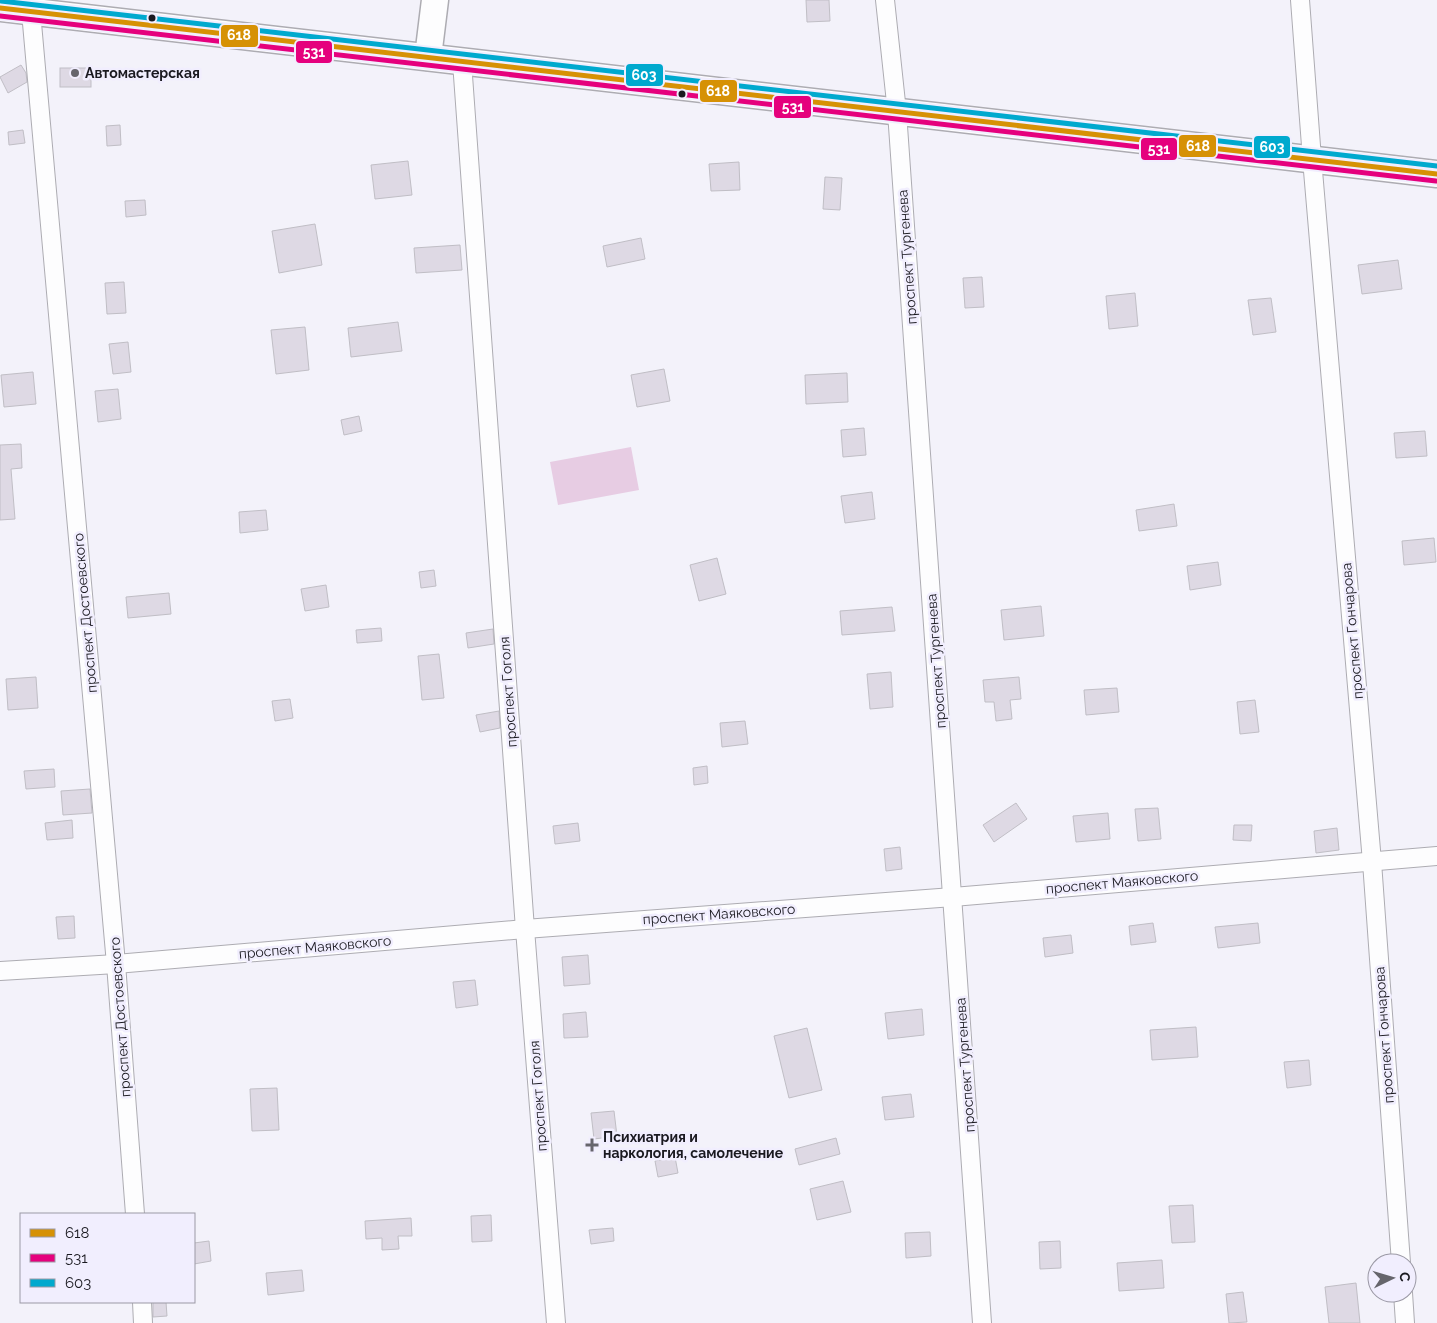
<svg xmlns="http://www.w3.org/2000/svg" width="1437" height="1323" font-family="Raleway,sans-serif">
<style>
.grass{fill:#e7cce3}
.building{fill:#ded9e4;stroke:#c0bec5}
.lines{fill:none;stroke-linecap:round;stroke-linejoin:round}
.street-casing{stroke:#adacb2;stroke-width:20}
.secondary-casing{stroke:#adacb2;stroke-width:29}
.street{stroke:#fdfdfe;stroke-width:18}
.secondary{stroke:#fdfdfe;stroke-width:26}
.bus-1-casing{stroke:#f1eefe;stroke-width:9}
.bus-2-casing{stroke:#f1eefe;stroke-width:9}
.bus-3-casing{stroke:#f1eefe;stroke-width:9}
.bus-1{stroke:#d69105;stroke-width:5}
.bus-2{stroke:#e5007d;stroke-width:5}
.bus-3{stroke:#00a9ce;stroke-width:5}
.bus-dot{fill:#1a1920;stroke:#f1eefe;stroke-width:2}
.poi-dot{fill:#66656c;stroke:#f1eefe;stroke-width:2}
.labels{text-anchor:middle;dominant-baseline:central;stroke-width:5;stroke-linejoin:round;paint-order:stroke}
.poi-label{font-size:14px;font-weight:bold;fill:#1a1920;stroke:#f1eefe;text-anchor:start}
.street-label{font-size:14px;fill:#1a1920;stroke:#f1eefe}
.line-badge{stroke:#f1eefe;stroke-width:2}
.badge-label{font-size:14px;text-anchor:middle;font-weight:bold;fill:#fff}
</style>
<rect width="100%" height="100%" fill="#f3f2fa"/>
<!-- grass -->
<polygon class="grass" points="631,447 639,490 558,505 550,462"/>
<!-- building -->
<g class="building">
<polygon points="806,0 829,0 830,21 807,22"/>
<polygon points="21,65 26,73 27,82 8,93 0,77"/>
<rect x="60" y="68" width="31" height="19"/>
<polygon points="120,125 121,145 107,146 106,126"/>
<polygon points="23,130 25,143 9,145 8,132"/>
<polygon points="408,161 412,195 375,199 371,165"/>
<polygon points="739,162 740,190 711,191 709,164"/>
<polygon points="825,177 842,178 840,210 823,209"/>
<polygon points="145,200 146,215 126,217 125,201"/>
<polygon points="315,224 322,265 279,273 272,231"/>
<polygon points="641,238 645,259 607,267 603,246"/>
<polygon points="460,245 462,270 416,273 414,248"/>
<polygon points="1398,260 1402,289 1362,294 1358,265"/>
<polygon points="982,277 984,307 965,308 963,278"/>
<polygon points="124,282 126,313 107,314 105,283"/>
<polygon points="1135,293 1138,326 1109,329 1106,296"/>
<polygon points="1271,298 1276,332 1253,335 1248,300"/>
<polygon points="398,322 402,351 351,357 348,328"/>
<polygon points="305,327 309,370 276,374 271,330"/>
<polygon points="128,342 131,372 113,374 109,344"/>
<polygon points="664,369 670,401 637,407 631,375"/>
<polygon points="33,372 36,404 4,407 1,375"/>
<polygon points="847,373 848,402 806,404 805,375"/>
<polygon points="118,389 121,419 98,422 95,391"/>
<polygon points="359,416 362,431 344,435 341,420"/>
<polygon points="864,428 866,455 843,457 841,430"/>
<polygon points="1425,431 1427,456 1396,458 1394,433"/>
<polygon points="21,444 22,468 11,469 15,519 0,520 0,445"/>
<polygon points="872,492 875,519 845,523 841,496"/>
<polygon points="1174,504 1177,526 1139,531 1136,510"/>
<polygon points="266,510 268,530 240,533 239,512"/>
<polygon points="1434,538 1436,562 1404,565 1402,541"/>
<polygon points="717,558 726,594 699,601 690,565"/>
<polygon points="1218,562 1221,585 1190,590 1187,566"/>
<polygon points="434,570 436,586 421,588 419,572"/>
<polygon points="326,585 329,607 305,611 301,589"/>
<polygon points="169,593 171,614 128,618 126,597"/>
<polygon points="1041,606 1044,636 1004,640 1001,610"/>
<polygon points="892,607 895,631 842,635 840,611"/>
<polygon points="381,628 382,641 357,643 356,630"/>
<polygon points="493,629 494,644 468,648 466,633"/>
<polygon points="439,654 444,698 422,700 418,656"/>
<polygon points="891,672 893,707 870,709 867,674"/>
<polygon points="36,677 38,708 8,710 6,679"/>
<polygon points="1019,677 1021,699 1010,700 1012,719 996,721 994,702 985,702 983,680"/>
<polygon points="1117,688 1119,712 1086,715 1084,690"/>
<polygon points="290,699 293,718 275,721 272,701"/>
<polygon points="1255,700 1259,732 1240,734 1237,702"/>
<polygon points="499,711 500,728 480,732 476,715"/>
<polygon points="745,721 748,744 722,747 720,723"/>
<polygon points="707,766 708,783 694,785 693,768"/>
<polygon points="54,769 55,787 26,789 24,771"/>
<polygon points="90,789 92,813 63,815 61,791"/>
<polygon points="1016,803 1027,819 994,842 983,825"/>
<polygon points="1158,808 1161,839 1138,841 1135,809"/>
<polygon points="1108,813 1110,839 1076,842 1073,816"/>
<polygon points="72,820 73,838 47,840 45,823"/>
<polygon points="578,823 580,841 555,844 553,826"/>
<polygon points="1234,825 1252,825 1251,841 1233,840"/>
<polygon points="1337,828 1339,850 1316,853 1314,831"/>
<polygon points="900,847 902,869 886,871 884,849"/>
<polygon points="74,916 75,938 58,939 56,917"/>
<polygon points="1153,923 1156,942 1131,945 1129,926"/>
<polygon points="1258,923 1260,943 1218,948 1215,927"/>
<polygon points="1071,935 1073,953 1045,957 1043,938"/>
<polygon points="588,955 590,984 564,986 562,957"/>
<polygon points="475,980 478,1005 456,1008 453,982"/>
<polygon points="922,1009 924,1035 888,1039 885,1013"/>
<polygon points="586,1012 588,1037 564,1038 563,1014"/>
<polygon points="1196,1027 1198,1057 1152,1060 1150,1030"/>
<polygon points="807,1028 822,1090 789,1098 774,1036"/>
<polygon points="1309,1060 1311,1085 1287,1088 1284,1062"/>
<polygon points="277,1088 279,1130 252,1131 250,1089"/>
<polygon points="911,1094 914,1117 885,1120 882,1097"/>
<polygon points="614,1111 617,1136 594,1139 591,1113"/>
<polygon points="836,1138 840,1154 799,1165 795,1149"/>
<polygon points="675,1157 678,1173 658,1177 655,1161"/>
<polygon points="843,1181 851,1212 817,1220 810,1189"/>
<polygon points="1193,1205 1195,1242 1172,1243 1169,1206"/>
<polygon points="491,1215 492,1241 472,1242 471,1216"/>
<polygon points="411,1218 412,1236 398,1236 399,1249 382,1250 382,1238 366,1239 365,1221"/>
<polygon points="613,1228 614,1241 591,1244 589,1230"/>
<polygon points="930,1232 931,1256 906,1258 905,1233"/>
<polygon points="209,1241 211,1261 194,1264 194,1243"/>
<polygon points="1060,1241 1061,1268 1040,1269 1039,1242"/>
<polygon points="1162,1260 1164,1288 1119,1291 1117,1263"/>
<polygon points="302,1270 304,1291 268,1295 266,1273"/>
<polygon points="1356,1283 1360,1323 1329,1323 1325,1287"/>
<polygon points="1243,1292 1247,1322 1229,1323 1226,1294"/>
<polygon points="153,1302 166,1302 167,1316 153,1317"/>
</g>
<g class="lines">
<!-- street casing -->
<g class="street-casing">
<g id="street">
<polyline points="885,0 897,112 982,1323"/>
<polyline points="1300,0 1312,159 1372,862 1401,1263"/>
<polyline points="31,12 116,964 135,1214"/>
<polyline points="462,62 525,929 556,1323"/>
<polyline points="0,971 116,964 525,929 953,897 1437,856"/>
<polyline points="1403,1293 1405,1323"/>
<polyline points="142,1302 143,1323"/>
</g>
</g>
<!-- secondary casing -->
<g class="secondary-casing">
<g id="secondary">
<polyline points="0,8 1437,174"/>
<polyline points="428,57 435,0"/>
</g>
</g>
<!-- street -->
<use href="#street" class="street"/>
<!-- secondary -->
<use href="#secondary" class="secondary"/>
<!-- bus-1 casing -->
<g class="bus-1-casing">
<polyline id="bus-1" points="0,8 1437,174"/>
</g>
<!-- bus-2 casing -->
<g class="bus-2-casing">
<polyline id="bus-2" points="0,16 1436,181"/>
</g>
<!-- bus-3 casing -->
<g class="bus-3-casing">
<polyline id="bus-3" points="1,1 1437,166"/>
</g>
<!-- bus-1 -->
<use href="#bus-1" class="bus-1"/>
<!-- bus-2 -->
<use href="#bus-2" class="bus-2"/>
<!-- bus-3 -->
<use href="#bus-3" class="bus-3"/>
</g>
<!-- markers -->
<g class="bus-dot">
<circle cx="152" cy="18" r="4.5"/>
<circle cx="682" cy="94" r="4.5"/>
</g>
<g class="poi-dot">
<circle cx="75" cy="73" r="5"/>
<path d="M589.5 1137.5h5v5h5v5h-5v5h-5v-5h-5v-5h5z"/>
</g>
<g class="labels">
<!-- poi labels -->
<g class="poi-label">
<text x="85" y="73">Автомастерская</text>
<text x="603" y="1137">Психиатрия и<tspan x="603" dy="16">наркология, самолечение</tspan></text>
</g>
<!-- street labels -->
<g class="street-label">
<text transform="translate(907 257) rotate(-94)">проспект Тургенева</text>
<text transform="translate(85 613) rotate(-95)">проспект Достоевского</text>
<text transform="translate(1352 631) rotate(-95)">проспект Гончарова</text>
<text transform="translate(936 661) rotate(-94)">проспект Тургенева</text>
<text transform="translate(508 692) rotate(-94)">проспект Гоголя</text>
<text transform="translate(1122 882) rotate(-5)">проспект Маяковского</text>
<text transform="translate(719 914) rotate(-4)">проспект Маяковского</text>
<text transform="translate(315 947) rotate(-5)">проспект Маяковского</text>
<text transform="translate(120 1017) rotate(-94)">проспект Достоевского</text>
<text transform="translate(1384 1035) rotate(-94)">проспект Гончарова</text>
<text transform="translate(965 1065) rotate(-94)">проспект Тургенева</text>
<text transform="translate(538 1096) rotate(-94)">проспект Гоголя</text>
</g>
</g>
<g class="line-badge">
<rect x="220" y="24" width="39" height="24" rx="5" fill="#d69105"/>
<rect x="295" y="40" width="38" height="24" rx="5" fill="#e5007d"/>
<rect x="625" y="63" width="39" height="24" rx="5" fill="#00a9ce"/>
<rect x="699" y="79" width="39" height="24" rx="5" fill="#d69105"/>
<rect x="773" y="95" width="39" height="24" rx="5" fill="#e5007d"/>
<rect x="1178" y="134" width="39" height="24" rx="5" fill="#d69105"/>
<rect x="1253" y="135" width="38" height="24" rx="5" fill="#00a9ce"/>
<rect x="1140" y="137" width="38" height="24" rx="5" fill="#e5007d"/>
</g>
<g class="badge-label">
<text x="239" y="40">618</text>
<text x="314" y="57">531</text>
<text x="644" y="80">603</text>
<text x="718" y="96">618</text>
<text x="793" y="112">531</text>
<text x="1198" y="151">618</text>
<text x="1272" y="152">603</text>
<text x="1159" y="154">531</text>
</g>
<!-- legend -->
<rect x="20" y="1213" width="175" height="90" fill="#f1eefe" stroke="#9b99a5"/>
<rect x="30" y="1229" width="25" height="8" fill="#d69105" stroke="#9b99a5"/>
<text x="65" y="1238" font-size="15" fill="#1a1920">618</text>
<rect x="30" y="1254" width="25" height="8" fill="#e5007d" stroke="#9b99a5"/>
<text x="65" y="1263" font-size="15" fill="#1a1920">531</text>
<rect x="30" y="1279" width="25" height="8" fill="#00a9ce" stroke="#9b99a5"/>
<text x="65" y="1288" font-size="15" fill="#1a1920">603</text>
<!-- north arrow -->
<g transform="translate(1392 1278) rotate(85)"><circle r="24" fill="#f1eefe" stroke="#9b99a5"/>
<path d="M0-4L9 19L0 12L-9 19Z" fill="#66656c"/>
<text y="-8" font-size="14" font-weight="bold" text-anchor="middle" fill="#1a1920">С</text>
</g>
</svg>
